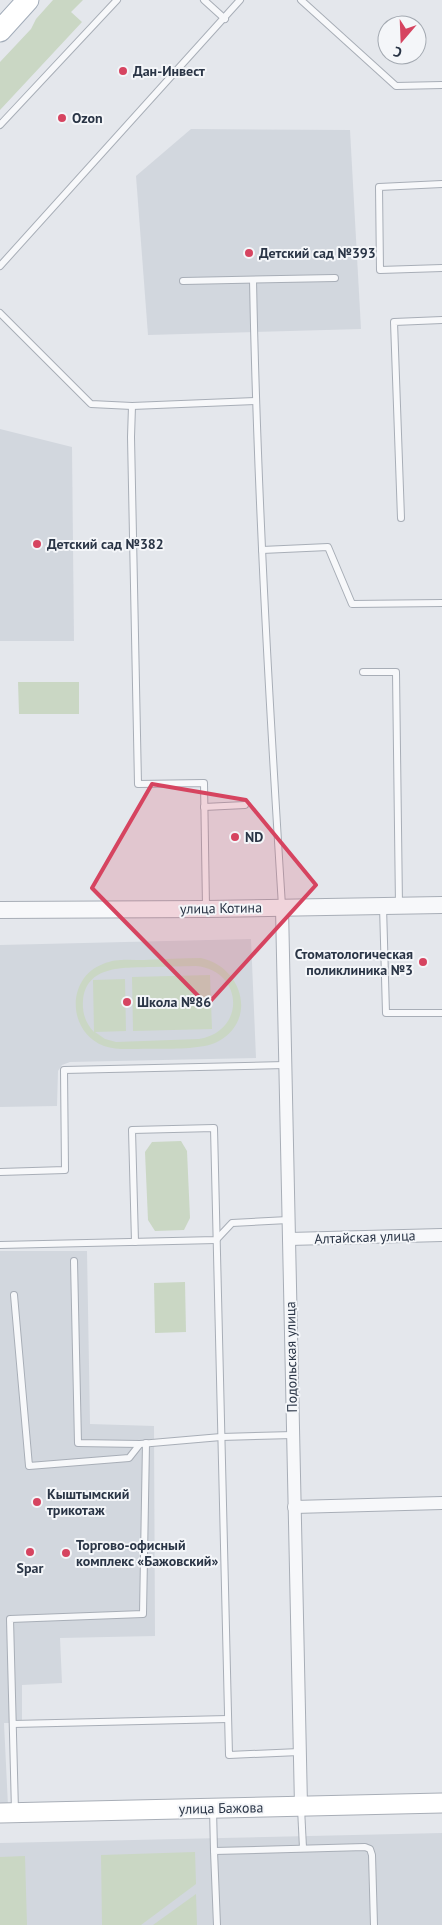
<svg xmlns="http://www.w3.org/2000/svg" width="442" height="1925" font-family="'PT Sans',sans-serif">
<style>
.built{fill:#d2d7de}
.green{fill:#cad7c4;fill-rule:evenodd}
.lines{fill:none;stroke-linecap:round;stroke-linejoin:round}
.service-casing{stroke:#a8aeb7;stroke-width:8}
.minor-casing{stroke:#a8aeb7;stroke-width:14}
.tertiary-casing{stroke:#a8aeb7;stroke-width:18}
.secondary-casing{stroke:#a8aeb7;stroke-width:21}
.primary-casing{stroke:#a2acb9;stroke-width:23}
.service{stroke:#f7f8fa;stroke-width:6}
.minor{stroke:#f7f8fa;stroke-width:12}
.tertiary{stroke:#f7f8fa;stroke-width:16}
.secondary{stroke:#fff;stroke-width:19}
.primary{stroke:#fff;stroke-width:21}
.marked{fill:#d64460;fill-opacity:0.2;stroke:#d64460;stroke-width:4;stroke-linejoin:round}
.poi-dot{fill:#d64460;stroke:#f4f6f9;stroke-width:2}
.labels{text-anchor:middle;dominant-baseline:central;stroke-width:4;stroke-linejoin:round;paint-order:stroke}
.poi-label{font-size:14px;font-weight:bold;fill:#2a3546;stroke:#f4f6f9;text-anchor:start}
.street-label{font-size:14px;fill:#2a3546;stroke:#f4f6f9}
</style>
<rect width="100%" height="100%" fill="#e4e7ec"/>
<!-- built -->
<g class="built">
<polygon points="191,129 350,130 361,329 148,335 136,176"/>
<polygon points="0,429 72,447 74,641 0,641"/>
<polygon points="251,939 256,1058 70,1062 62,1065 58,1071 57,1106 0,1107 0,945"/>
<polygon points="0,1251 87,1251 90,1424 154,1426 155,1636 60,1638 62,1683 22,1685 22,1723 4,1723 8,1806 0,1806"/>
<polygon points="442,1833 442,1925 0,1925 0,1843"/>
</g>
<!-- green -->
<g class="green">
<polygon points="53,0 83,0 71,12 82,22 0,110 0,62 31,29 36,19"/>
<polygon points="18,682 79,682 79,714 19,714"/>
<path d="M201 958C243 967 258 1021 217 1042 199 1051 158 1048 138 1049 127 1049 115 1050 104 1046 67 1032 66 978 103 964 116 958 131 960 144 960 163 959 182 958 201 958ZM196 966C243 970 247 1031 199 1039L116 1042 105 1039 95 1032 126 1031 125 979 93 980 94 1032C86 1024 82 1013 83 1001 86 965 123 968 150 967 165 967 181 966 196 966Z"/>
<polygon points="210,975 212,1029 133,1031 132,977"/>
<polygon points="181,1141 187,1151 190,1218 184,1230 155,1231 148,1220 145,1152 152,1142"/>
<polygon points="185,1282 186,1332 155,1333 154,1283"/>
<polygon points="195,1852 196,1884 141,1925 102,1925 101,1855"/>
<polygon points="25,1856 27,1925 0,1925 0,1857"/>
<polygon points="196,1894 197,1925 153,1925"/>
</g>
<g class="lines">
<!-- service casing -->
<g class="service-casing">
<g id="service">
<polyline points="204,0 225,19"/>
<polyline points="301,0 396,86 442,85"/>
<polyline points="0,125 117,0"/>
<polyline points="442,184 379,187 380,270 442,268"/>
<polyline points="0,266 240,0"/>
<path d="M253 280C257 489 269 698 282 906"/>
<polyline points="183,281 335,278"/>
<polyline points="0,313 91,404 132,406 255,401"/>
<polyline points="132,406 131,437 138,784 204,783 206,907"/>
<polyline points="401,518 394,322 442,320"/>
<polyline points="262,550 328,547 352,604 442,603"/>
<polyline points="363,672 396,672 399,906"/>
<polyline points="204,807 245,805"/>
<polyline points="383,906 386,1013 442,1013"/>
<polyline points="0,1172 65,1170 64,1070 285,1065"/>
<polyline points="135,1242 132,1130 214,1128 229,1755 299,1752"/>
<polyline points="0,1245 216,1240 232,1223 288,1220"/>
<polyline points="74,1261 78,1443 140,1444"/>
<polyline points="14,1295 29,1466 129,1458 140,1444 221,1437 293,1435"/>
<polyline points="13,1724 228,1719"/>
<polyline points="301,1808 303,1848"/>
<polyline points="213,1809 214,1851"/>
<polyline points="15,1811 10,1619 143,1614 146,1443"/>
<polyline points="217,1925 214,1851 365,1847 370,1849 372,1855 374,1925"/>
</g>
</g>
<!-- minor casing -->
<g class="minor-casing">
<g id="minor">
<polyline points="282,908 301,1806"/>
<polyline points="289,1239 442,1235"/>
<polyline points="294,1507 442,1503"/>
</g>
</g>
<!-- tertiary casing -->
<g class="tertiary-casing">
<polyline id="tertiary" points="0,910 206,909 442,905"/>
</g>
<!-- secondary casing -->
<g class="secondary-casing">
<polyline id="secondary" points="0,1813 442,1803"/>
</g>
<!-- primary casing -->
<g class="primary-casing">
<polyline id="primary" points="0,31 28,0"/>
</g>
<!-- service -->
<use href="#service" class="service"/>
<!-- minor -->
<use href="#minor" class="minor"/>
<!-- tertiary -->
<use href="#tertiary" class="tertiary"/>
<!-- secondary -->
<use href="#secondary" class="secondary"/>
<!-- primary -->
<use href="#primary" class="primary"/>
</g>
<!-- marked area -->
<path class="marked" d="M152 784 246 800 316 885 207 1005 92 888Z"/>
<!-- markers -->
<g class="poi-dot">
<circle cx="123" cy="71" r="5"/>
<circle cx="62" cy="118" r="5"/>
<circle cx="249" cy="253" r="5"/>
<circle cx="37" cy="544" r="5"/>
<circle cx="235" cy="837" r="5"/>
<circle cx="423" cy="962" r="5"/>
<circle cx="127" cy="1002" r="5"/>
<circle cx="37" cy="1502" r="5"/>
<circle cx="30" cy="1552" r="5"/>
<circle cx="66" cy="1553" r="5"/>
</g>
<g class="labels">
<!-- poi labels -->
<g class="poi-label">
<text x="133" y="71">Дан-Инвест</text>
<text x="72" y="118">Ozon</text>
<text x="259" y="253">Детский сад №393</text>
<text x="47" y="544">Детский сад №382</text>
<text x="245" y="837">ND</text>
<text x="413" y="954" text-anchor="end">Стоматологическая<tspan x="413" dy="16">поликлиника №3</tspan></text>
<text x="137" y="1002">Школа №86</text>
<text x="47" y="1494">Кыштымский<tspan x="47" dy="16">трикотаж</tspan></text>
<text x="76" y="1545">Торгово-офисный<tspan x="76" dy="16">комплекс «Бажовский»</tspan></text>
<text x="30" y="1568" text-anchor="middle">Spar</text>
</g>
<!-- street labels -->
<g class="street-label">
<text transform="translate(221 908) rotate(-1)">улица Котина</text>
<text transform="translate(365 1237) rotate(-2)">Алтайская улица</text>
<text transform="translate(291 1357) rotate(-91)">Подольская улица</text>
<text transform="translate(221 1808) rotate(-1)">улица Бажова</text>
</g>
</g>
<!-- north arrow -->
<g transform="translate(402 40) rotate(199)"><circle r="24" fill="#f4f6f9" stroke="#a3a9b1"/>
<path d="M0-4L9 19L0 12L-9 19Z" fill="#d64460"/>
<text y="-8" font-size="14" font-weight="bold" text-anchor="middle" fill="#2a3546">С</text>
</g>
</svg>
